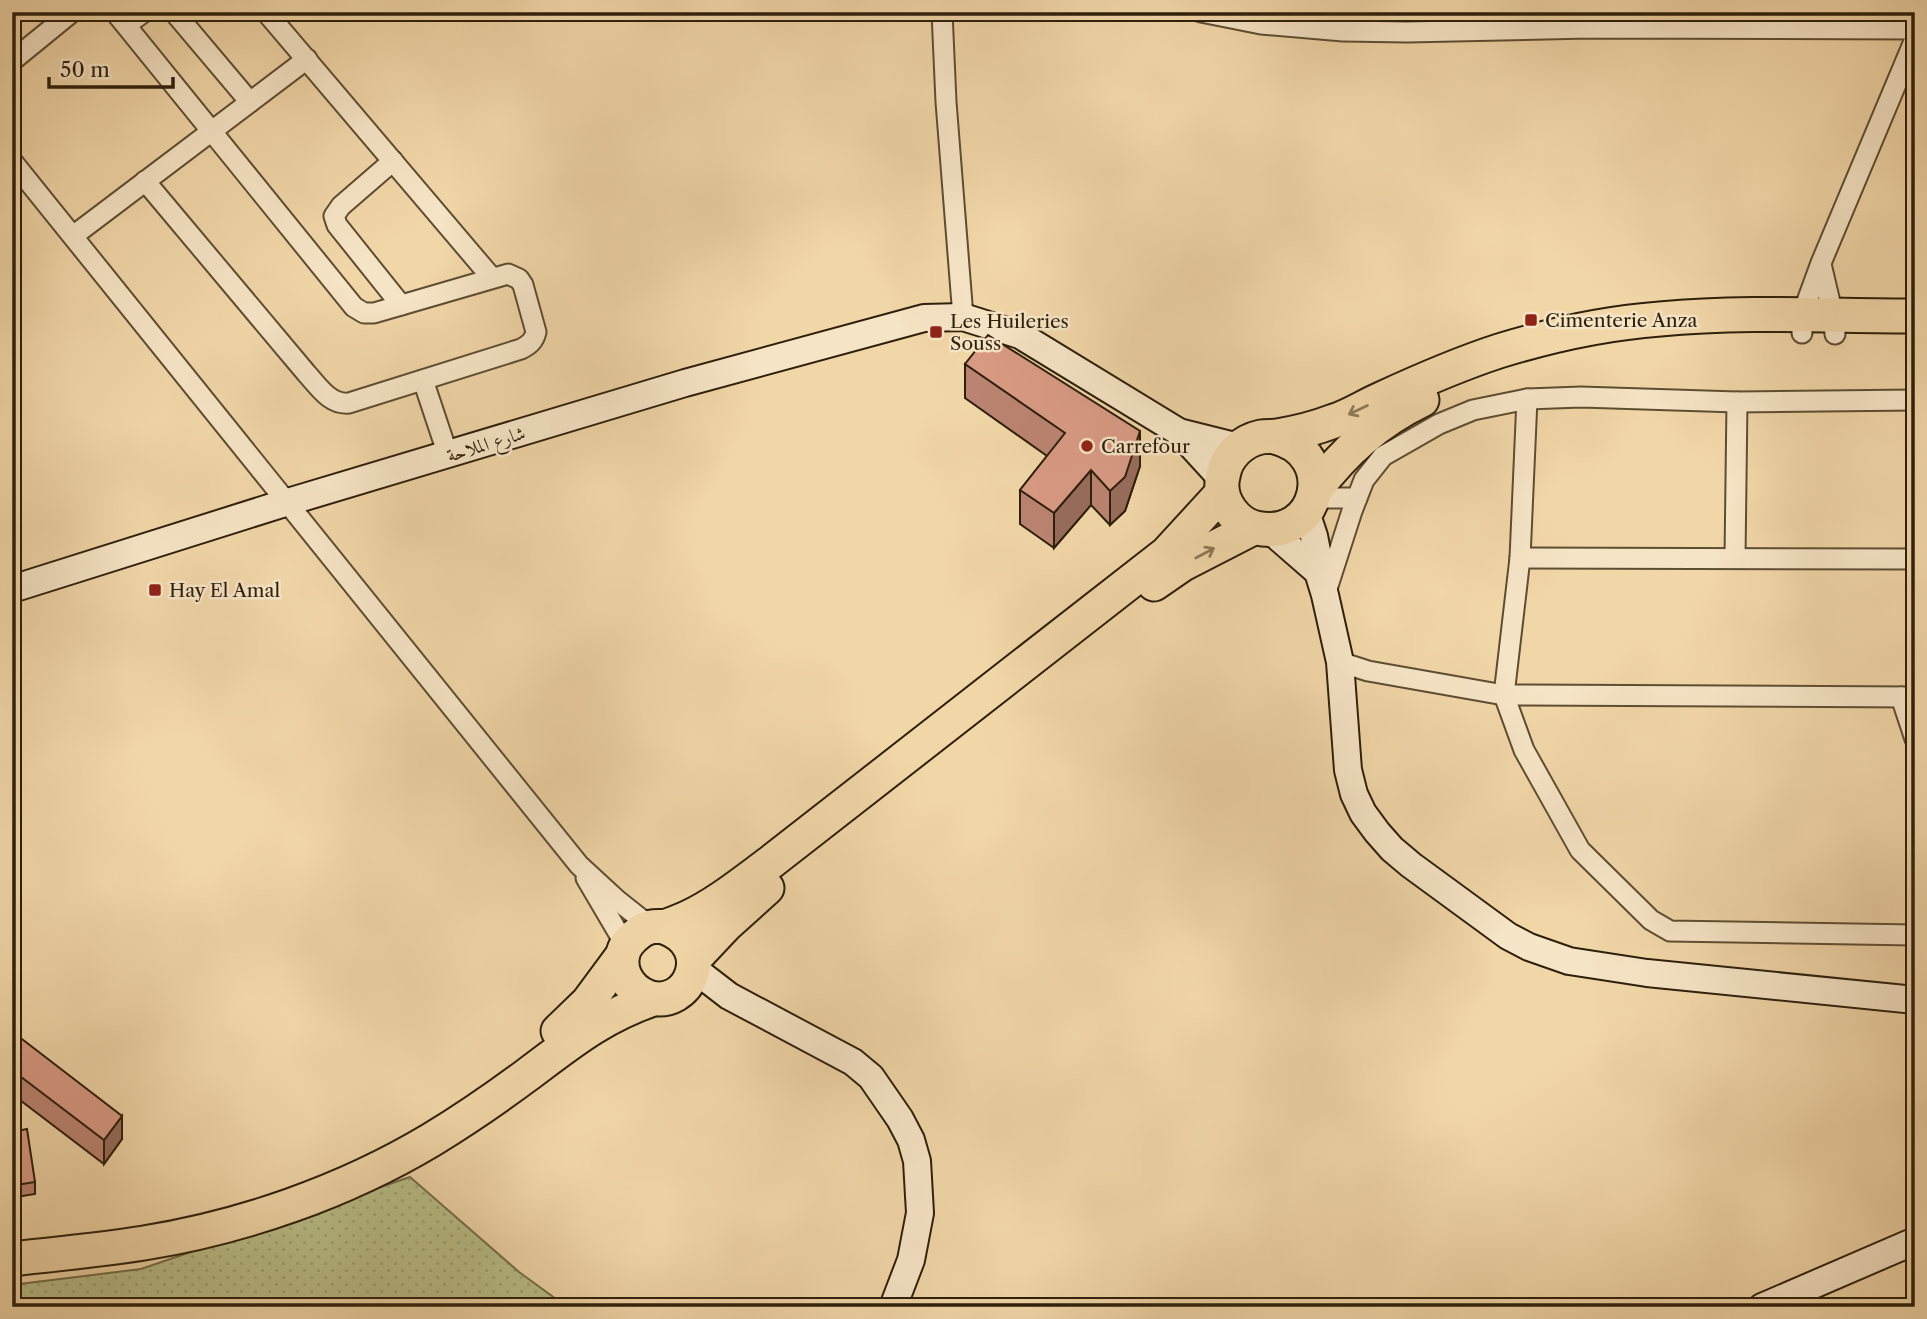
<svg xmlns="http://www.w3.org/2000/svg" width="1927" height="1319" font-family="'Libre Caslon Text',Amiri,serif">
<style>
.grass{fill:url(#grass-dots);stroke:#736e4a;stroke-width:2}
.lines{fill:none;stroke-linecap:round;stroke-linejoin:round}
.street-casing{stroke:#5e4d32;stroke-width:23}
.secondary-casing{stroke:#2d1f0b;stroke-width:30}
.highway-casing{stroke:#2d1f0b;stroke-width:37}
.street{stroke:#f6e4c6;stroke-width:19}
.secondary{stroke:#f6e4c6;stroke-width:26}
.highway{stroke:#f1d6a8;stroke-width:33}
.wall{fill:#bb8472;stroke:#2d1f0b;stroke-width:2}
.shaded-wall{fill:#986c5c;stroke:#2d1f0b;stroke-width:2}
.building{fill:#d99a84;stroke:#2d1f0b;stroke-width:2}
.oneway{stroke:#8f7a5a}
.poi-dot{fill:#8f2418;stroke:#f6e4c6;stroke-width:2.5}
.labels{text-anchor:middle;dominant-baseline:central;stroke-width:5;stroke-linejoin:round;paint-order:stroke}
.poi-label{font-size:19px;fill:#2d1f0b;stroke:#f6e4c6;text-anchor:start}
.street-label{font-size:19px;fill:#2d1f0b;stroke:#f6e4c6}
</style>
<defs>
<pattern id="grass-dots" width="8" height="8" patternUnits="userSpaceOnUse" patternTransform="scale(1.75)"><rect width="8" height="8" fill="#b9be88"/><path d="M2 2h.1M6 6h.1" fill="none" stroke="#9fa374" stroke-width="1.8" stroke-linecap="round"/></pattern>
</defs>
<rect width="100%" height="100%" fill="#f1d6a8"/>
<filter id="stains"><feTurbulence type="fractalNoise" baseFrequency=".00286" numOctaves="4"/><feColorMatrix values="0 0 0 0 .2 0 0 0 0 .09 0 0 0 0 .02 0 0 0 .5 -.17"/></filter>
<radialGradient id="worn" r=".72"><stop offset=".6" stop-color="#630" stop-opacity="0"/><stop offset="1" stop-color="#630" stop-opacity=".3"/></radialGradient>
<!-- grass -->
<polygon class="grass" points="410,1177 519,1272 567,1307 12,1307 12,1285 141,1269"/>
<g class="lines">
<!-- street casing -->
<g class="street-casing">
<g id="street">
<path d="M115 12 354 307 364 313H374L508 274 519 279 523 285 536 332C534 341 529 345 521 349L349 403C330 405 319 387 307 374L145 181"/>
<polyline points="174,12 250,102"/>
<polyline points="266,12 492,278"/>
<polyline points="942,12 946,102 963,317"/>
<polyline points="1201,12 1261,24 1343,31 1407,32 1589,28 1915,29"/>
<polyline points="126,25 144,12"/>
<polyline points="12,61 72,12"/>
<polyline points="12,161 579,865 617,900 651,927"/>
<polyline points="393,161 341,206 334,216 337,225 401,305"/>
<polyline points="73,236 307,59"/>
<polyline points="1821,264 1833,315 1835,334"/>
<polyline points="1802,333 1802,315 1821,263 1915,39"/>
<polyline points="423,380 448,455"/>
<polyline points="1527,399 1520,558 1504,695 1524,750 1580,850 1651,920 1670,931 1915,935"/>
<polyline points="1313,498 1357,498"/>
<polyline points="1520,558 1915,559"/>
<polyline points="1735,558 1737,402"/>
<polyline points="1325,595 1352,511 1364,480 1383,456 1439,424 1473,410 1527,399 1581,397 1737,402 1915,400"/>
<polyline points="1340,662 1368,671 1504,695 1915,697"/>
<polyline points="1901,697 1915,739"/>
<polyline points="586,878 626,946"/>
</g>
</g>
<!-- secondary casing -->
<g class="secondary-casing">
<g id="secondary">
<polyline points="1179,432 1239,447"/>
<polyline points="1306,512 1314,536 1317,551 1318,572 1325,595 1340,662 1348,770 1354,794 1363,813 1377,832 1392,849 1411,865 1508,936 1529,947 1569,961 1647,973 1915,1000"/>
<polyline points="1271,531 1318,572"/>
<polyline points="12,589 288,502 685,383 924,318 963,317 1020,335 1179,432 1222,479"/>
<polyline points="694,969 729,996 853,1062 871,1077 900,1119 911,1140 917,1161 920,1213 911,1260 893,1307"/>
<polyline points="1762,1307 1915,1241"/>
</g>
</g>
<!-- highway casing -->
<g class="highway-casing">
<g id="highway">
<path d="M1275 437C1340 453 1320 542 1256 528 1246 526 1237 519 1231 511 1223 500 1220 488 1223 476 1226 456 1242 441 1261 437 1266 436 1272 437 1277 436 1296 433 1316 428 1334 421 1350 416 1365 406 1381 399 1420 381 1459 364 1499 351 1551 335 1606 323 1660 319 1745 311 1830 316 1915 316"/>
<path d="M1315 490C1345 451 1377 422 1422 400"/>
<polyline points="1154,584 1183,564 1253,528"/>
<path d="M664 927C718 946 689 1011 648 997 637 993 630 987 625 976 620 965 621 951 629 942 635 935 642 929 651 927 656 926 661 927 667 926 673 924 680 921 687 918 717 904 744 882 771 862L1167 553 1222 493"/>
<polyline points="694,959 726,925 767,888"/>
<polyline points="558,1031 588,1002 622,956"/>
<path d="M12 1259C56 1254 100 1250 144 1243 243 1227 344 1192 431 1140 464 1120 496 1098 527 1075 571 1042 601 1017 653 999"/>
</g>
</g>
<!-- street -->
<use href="#street" class="street"/>
<!-- secondary -->
<use href="#secondary" class="secondary"/>
<!-- highway -->
<use href="#highway" class="highway"/>
</g>
<!-- wall -->
<g class="wall">
<polygon points="965,364 1140,466 1125,511 1110,525 1091,505 1054,548 1020,524 1020,490 1047,456 965,398"/>
<polygon points="12,1033 15,1040 122,1139 104,1164 12,1094"/>
<polygon points="12,1132 35,1182 35,1194 16,1197 12,1175"/>
</g>
<!-- shaded-wall -->
<g class="shaded-wall">
<polygon points="1140,431 1140,466 1125,511 1110,525 1110,491"/>
<polygon points="1091,470 1091,505 1054,548 1054,513"/>
<polygon points="122,1116 122,1139 104,1164 104,1140"/>
</g>
<!-- building -->
<g class="building">
<polygon points="988,335 1140,431 1125,477 1110,491 1091,470 1054,513 1020,490 1065,433 965,364"/>
<polygon points="18,1036 122,1116 104,1140 12,1070 12,1044"/>
<polygon points="27,1129 35,1182 16,1185 12,1163 12,1132"/>
</g>
<!-- one-way arrows -->
<defs><path id="oneway-shaft" d="M-6 0H5M1.5-3L5.5 0L1.5 3" fill="none" stroke-width="1.6" stroke-linecap="round" stroke-linejoin="round" transform="scale(1.75)"/></defs>
<g class="oneway">
<use href="#oneway-shaft" transform="translate(1358 410) rotate(154)"/>
<use href="#oneway-shaft" transform="translate(1205 553) rotate(-28)"/>
</g>
<!-- markers -->
<g class="poi-dot">
<rect x="1524" y="313" width="14" height="14" rx="3.5"/>
<rect x="929" y="325" width="14" height="14" rx="3.5"/>
<circle cx="1087" cy="446" r="7"/>
<rect x="148" y="583" width="14" height="14" rx="3.5"/>
</g>
<g class="labels">
<!-- poi labels -->
<g class="poi-label">
<text x="1545" y="320">Cimenterie Anza</text>
<text x="950" y="321">Les Huileries<tspan x="950" dy="22">Souss</tspan></text>
<text x="1101" y="446">Carrefour</text>
<text x="169" y="590">Hay El Amal</text>
</g>
<!-- street labels -->
<g class="street-label">
<text transform="translate(486 444) rotate(-17)">شارع الملاحة</text>
</g>
</g>
<!-- margin -->
<rect width="1927" height="1319" fill="none" stroke="#f1d6a8" stroke-width="42"/>
<rect x="14" y="14" width="1899" height="1291" fill="none" stroke="#2d1f0b" stroke-width="3.5"/>
<rect x="21" y="21" width="1885" height="1277" fill="none" stroke="#2d1f0b" stroke-width="2"/>
<!-- scale -->
<path d="M49 77v10h124v-10" fill="none" stroke="#2d1f0b" stroke-width="3.5"/>
<text x="60" y="77" font-size="21" fill="#2d1f0b" stroke="#f6e4c6" stroke-width="5" paint-order="stroke">50 m</text>
<rect width="100%" height="100%" filter="url(#stains)"/>
<rect width="100%" height="100%" fill="url(#worn)"/>
</svg>
